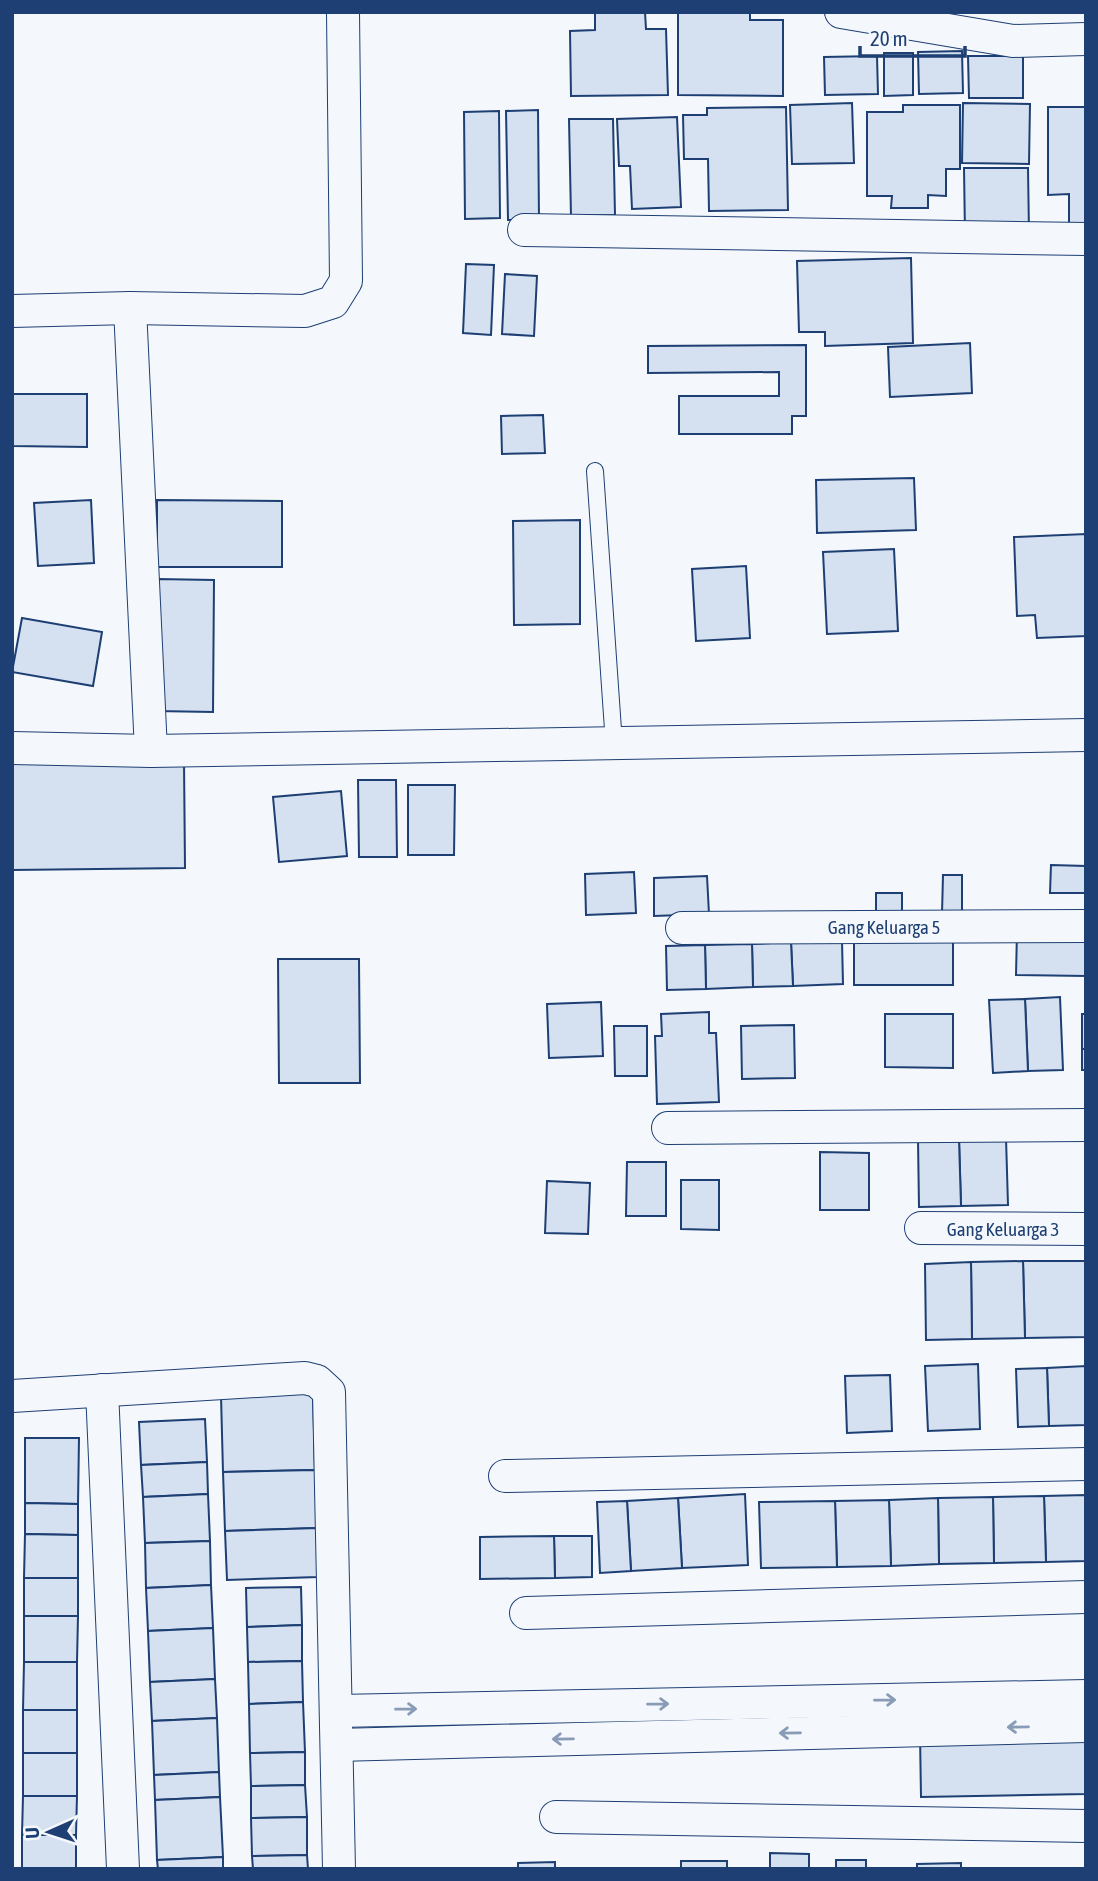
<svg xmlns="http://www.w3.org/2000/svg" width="1098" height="1881" font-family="'Asap Condensed',sans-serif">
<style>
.building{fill:#d5e0f0;stroke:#1d3f73;stroke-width:2}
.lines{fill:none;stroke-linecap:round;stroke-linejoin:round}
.lane-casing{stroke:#1d3f73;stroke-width:18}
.street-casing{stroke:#1d3f73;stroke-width:34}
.lane{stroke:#f4f7fb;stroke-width:16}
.street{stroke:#f4f7fb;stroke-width:32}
.oneway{stroke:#889bb7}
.labels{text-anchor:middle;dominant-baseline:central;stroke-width:5;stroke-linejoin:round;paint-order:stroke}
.street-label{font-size:19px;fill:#1d3f73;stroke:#f4f7fb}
</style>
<rect width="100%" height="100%" fill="#f4f7fb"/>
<!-- building -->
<g class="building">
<polygon points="595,12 645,12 646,29 666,29 668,95 571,96 570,31 595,30"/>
<polygon points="678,12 750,12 750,20 783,20 783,96 678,95"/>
<polygon points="962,51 963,93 919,94 918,52"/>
<polygon points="884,53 913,53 913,95 884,96"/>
<polygon points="877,56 878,94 825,95 824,57"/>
<polygon points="968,56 1023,56 1023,98 969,98"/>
<polygon points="852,103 854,163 792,164 790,105"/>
<polygon points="963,103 1030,104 1029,164 962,163"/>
<polygon points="903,105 960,105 960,169 946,169 946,196 928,195 928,208 891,208 892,196 867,196 867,112 903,112"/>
<polygon points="786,107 788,210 709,211 708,159 684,159 683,115 707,115 707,108"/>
<polygon points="1048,107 1086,107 1086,234 1069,234 1069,194 1048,195"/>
<polygon points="538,110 539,220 508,220 506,111"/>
<polygon points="499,111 500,218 465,219 464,112"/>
<polygon points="677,117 681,207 632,209 630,166 619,166 617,119"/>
<polygon points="569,119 613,119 615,215 571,216"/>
<polygon points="964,168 1028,168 1029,233 965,234"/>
<polygon points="911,258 913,343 825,346 825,332 799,332 797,261"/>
<polygon points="466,264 494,265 491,335 463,333"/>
<polygon points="505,274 537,276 534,336 502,334"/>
<polygon points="970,343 972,393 890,397 888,347"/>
<polygon points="806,345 806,416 792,416 792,434 679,434 679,396 779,396 779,372 648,373 648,346"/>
<polygon points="12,394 87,394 87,447 12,446"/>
<polygon points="543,415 545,453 502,454 501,416"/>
<polygon points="914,478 916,530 817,533 816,480"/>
<polygon points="91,500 94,563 38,566 34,503"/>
<polygon points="157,500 282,501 282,567 157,567"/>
<polygon points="580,520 580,624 514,625 513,521"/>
<polygon points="1086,534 1086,636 1037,638 1035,615 1017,616 1014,537"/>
<polygon points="894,549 898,631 827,634 823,552"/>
<polygon points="746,566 750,638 696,641 692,569"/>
<polygon points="157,579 214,580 213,712 156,711"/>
<polygon points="22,618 102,632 93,686 12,672"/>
<polygon points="184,761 185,868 12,870 12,763"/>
<polygon points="358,780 396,780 397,857 359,857"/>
<polygon points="408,785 455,785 454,855 408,855"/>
<polygon points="341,791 347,856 279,862 273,797"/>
<polygon points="1051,865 1086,866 1086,893 1050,893"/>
<polygon points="634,872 636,913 586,915 585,874"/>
<polygon points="943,875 962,875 962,915 942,914"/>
<polygon points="707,876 709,914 654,916 654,878"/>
<rect x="876" y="893" width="26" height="25"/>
<polygon points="1017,931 1086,932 1086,976 1016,975"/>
<polygon points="854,936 953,937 953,985 854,985"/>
<polygon points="842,941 843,984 793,986 791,942"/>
<polygon points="791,942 793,986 753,987 752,944"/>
<polygon points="752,944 753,987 706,989 705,945"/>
<polygon points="705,945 706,989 667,990 666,946"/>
<polygon points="278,959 359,959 360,1083 279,1083"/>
<polygon points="1060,997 1063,1070 1028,1071 1025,999"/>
<polygon points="1025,999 1028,1071 993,1073 989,1000"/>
<polygon points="601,1002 603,1056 549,1058 547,1004"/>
<polygon points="709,1012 709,1033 716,1033 719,1102 657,1104 655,1036 662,1036 661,1014"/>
<polygon points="885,1014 953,1014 953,1068 885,1067"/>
<rect x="1082" y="1014" width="4" height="35"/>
<polygon points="794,1025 795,1078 742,1079 741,1026"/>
<polygon points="614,1026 647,1026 647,1076 615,1076"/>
<rect x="1082" y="1049" width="4" height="21"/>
<polygon points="1006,1138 1008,1205 961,1206 959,1139"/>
<polygon points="959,1139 961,1206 919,1207 918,1140"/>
<polygon points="820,1152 869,1153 869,1210 820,1210"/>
<polygon points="627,1162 666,1162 666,1216 626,1216"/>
<polygon points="681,1180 719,1180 719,1230 681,1229"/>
<polygon points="547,1181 590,1183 588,1234 545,1233"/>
<polygon points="1023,1261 1085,1261 1086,1337 1025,1338"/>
<polygon points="1023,1261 1025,1338 972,1339 971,1262"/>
<polygon points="971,1262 972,1339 926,1340 925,1264"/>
<polygon points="978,1364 980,1429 928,1431 925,1366"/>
<polygon points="1086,1366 1086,1425 1049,1426 1047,1368"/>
<polygon points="1047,1368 1049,1426 1018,1427 1016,1369"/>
<polygon points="890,1375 892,1431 847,1433 845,1376"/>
<polygon points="313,1393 315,1470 223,1472 221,1396"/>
<polygon points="205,1419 207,1462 141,1465 139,1422"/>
<polygon points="25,1438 79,1438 78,1504 25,1503"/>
<polygon points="207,1462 208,1494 143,1497 141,1465"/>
<polygon points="315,1470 317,1528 225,1531 223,1472"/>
<polygon points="208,1494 210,1541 145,1543 143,1497"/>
<polygon points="745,1494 748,1565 682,1568 678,1498"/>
<polygon points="1086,1495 1086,1561 1046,1562 1044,1496"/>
<polygon points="1044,1496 1046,1562 994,1563 993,1497"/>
<polygon points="993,1497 994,1563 939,1564 938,1498"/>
<polygon points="678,1498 682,1568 631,1571 627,1501"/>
<polygon points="938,1498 939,1564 891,1566 889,1500"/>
<polygon points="889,1500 891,1566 837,1567 835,1501"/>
<polygon points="627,1501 631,1571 600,1573 597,1502"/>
<polygon points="835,1501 837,1567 761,1568 759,1502"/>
<polygon points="25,1503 78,1504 78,1535 25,1534"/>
<polygon points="317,1528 318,1577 227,1580 225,1531"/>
<polygon points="25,1534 78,1535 78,1578 24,1578"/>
<polygon points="554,1536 592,1536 592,1577 555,1578"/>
<polygon points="554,1536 555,1578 480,1579 480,1537"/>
<polygon points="210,1541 211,1585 146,1588 145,1543"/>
<rect x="24" y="1578" width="54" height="38"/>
<polygon points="211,1585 213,1628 148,1631 146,1588"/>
<polygon points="301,1587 302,1625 247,1627 246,1588"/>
<polygon points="24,1616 78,1616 77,1662 24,1662"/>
<polygon points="302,1625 302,1661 248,1662 247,1627"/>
<polygon points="213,1628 215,1679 150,1682 148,1631"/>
<polygon points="302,1661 303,1702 249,1704 248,1662"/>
<polygon points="24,1662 77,1662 77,1710 23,1710"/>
<polygon points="215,1679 217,1718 152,1721 150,1682"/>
<polygon points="303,1702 305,1752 250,1753 249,1704"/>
<rect x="23" y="1710" width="54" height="43"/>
<polygon points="217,1718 219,1772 154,1775 152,1721"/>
<polygon points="1086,1731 1086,1794 921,1797 920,1734"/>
<polygon points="305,1752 305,1785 251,1786 250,1753"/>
<rect x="23" y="1753" width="54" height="43"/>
<polygon points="219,1772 220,1797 155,1800 154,1775"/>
<polygon points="305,1785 307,1817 251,1818 251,1786"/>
<polygon points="23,1796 77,1796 76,1835 22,1835"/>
<polygon points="220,1797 223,1857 157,1860 155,1800"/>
<polygon points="307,1817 307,1855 252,1856 251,1818"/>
<rect x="22" y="1835" width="54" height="34"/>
<polygon points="770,1853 809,1854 809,1869 770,1869"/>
<polygon points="307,1855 308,1869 253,1869 252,1856"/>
<polygon points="223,1857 223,1869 158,1869 157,1860"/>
<rect x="836" y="1860" width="30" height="9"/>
<rect x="681" y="1861" width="46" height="8"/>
<polygon points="555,1862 555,1869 518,1869 518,1863"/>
<polygon points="961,1863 961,1869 917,1869 917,1864"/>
</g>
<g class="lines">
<!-- lane casing -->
<g class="lane-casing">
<polyline id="lane" points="595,471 614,744"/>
</g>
<!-- street casing -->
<g class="street-casing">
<g id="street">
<polyline points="841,12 1013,41 1086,39"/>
<polyline points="524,230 1086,239"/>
<polyline points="130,308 151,751"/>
<polyline points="12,311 130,308 305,311 333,302 346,281 343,12"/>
<polyline points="12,748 151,751 1086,735"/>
<polyline points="682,928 1086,926"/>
<polyline points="668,1128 1086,1125"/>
<polyline points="921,1228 1086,1229"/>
<polyline points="102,1390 123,1869"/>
<polyline points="12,1396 305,1378 317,1381 329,1392 339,1869"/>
<polyline points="505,1476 1086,1464"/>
<polyline points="526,1613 1086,1597"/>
<polyline points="338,1711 1086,1696"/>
<polyline points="337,1745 1086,1726"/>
<polyline points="556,1817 1086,1826"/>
</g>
</g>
<!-- lane -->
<use href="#lane" class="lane"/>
<!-- street -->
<use href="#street" class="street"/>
</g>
<!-- one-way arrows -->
<defs><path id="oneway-shaft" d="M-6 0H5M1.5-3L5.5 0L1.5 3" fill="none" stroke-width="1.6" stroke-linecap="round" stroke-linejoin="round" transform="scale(1.75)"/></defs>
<g class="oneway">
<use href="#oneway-shaft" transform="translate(885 1700) rotate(-1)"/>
<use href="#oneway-shaft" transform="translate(658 1704) rotate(-1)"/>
<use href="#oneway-shaft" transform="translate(406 1709) rotate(-1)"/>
<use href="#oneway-shaft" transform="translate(1018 1727) rotate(179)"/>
<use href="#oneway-shaft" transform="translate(790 1733) rotate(179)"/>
<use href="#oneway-shaft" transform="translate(563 1739) rotate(179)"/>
</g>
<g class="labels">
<!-- street labels -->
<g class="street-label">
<text x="884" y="927">Gang Keluarga 5</text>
<text x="1003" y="1229">Gang Keluarga 3</text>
</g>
</g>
<!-- border -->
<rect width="1098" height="1881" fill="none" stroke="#1d3f73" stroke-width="28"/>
<!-- north arrow -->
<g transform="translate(49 1832) rotate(267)" stroke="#f4f7fb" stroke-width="5" paint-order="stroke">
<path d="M0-5L12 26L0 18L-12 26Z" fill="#1d3f73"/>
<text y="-10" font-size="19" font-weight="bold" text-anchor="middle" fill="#1d3f73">U</text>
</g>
<!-- scale -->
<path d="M860 46v10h105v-10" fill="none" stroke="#1d3f73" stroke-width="3.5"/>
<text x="870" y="46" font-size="21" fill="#1d3f73" stroke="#f4f7fb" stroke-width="5" paint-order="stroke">20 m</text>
</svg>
